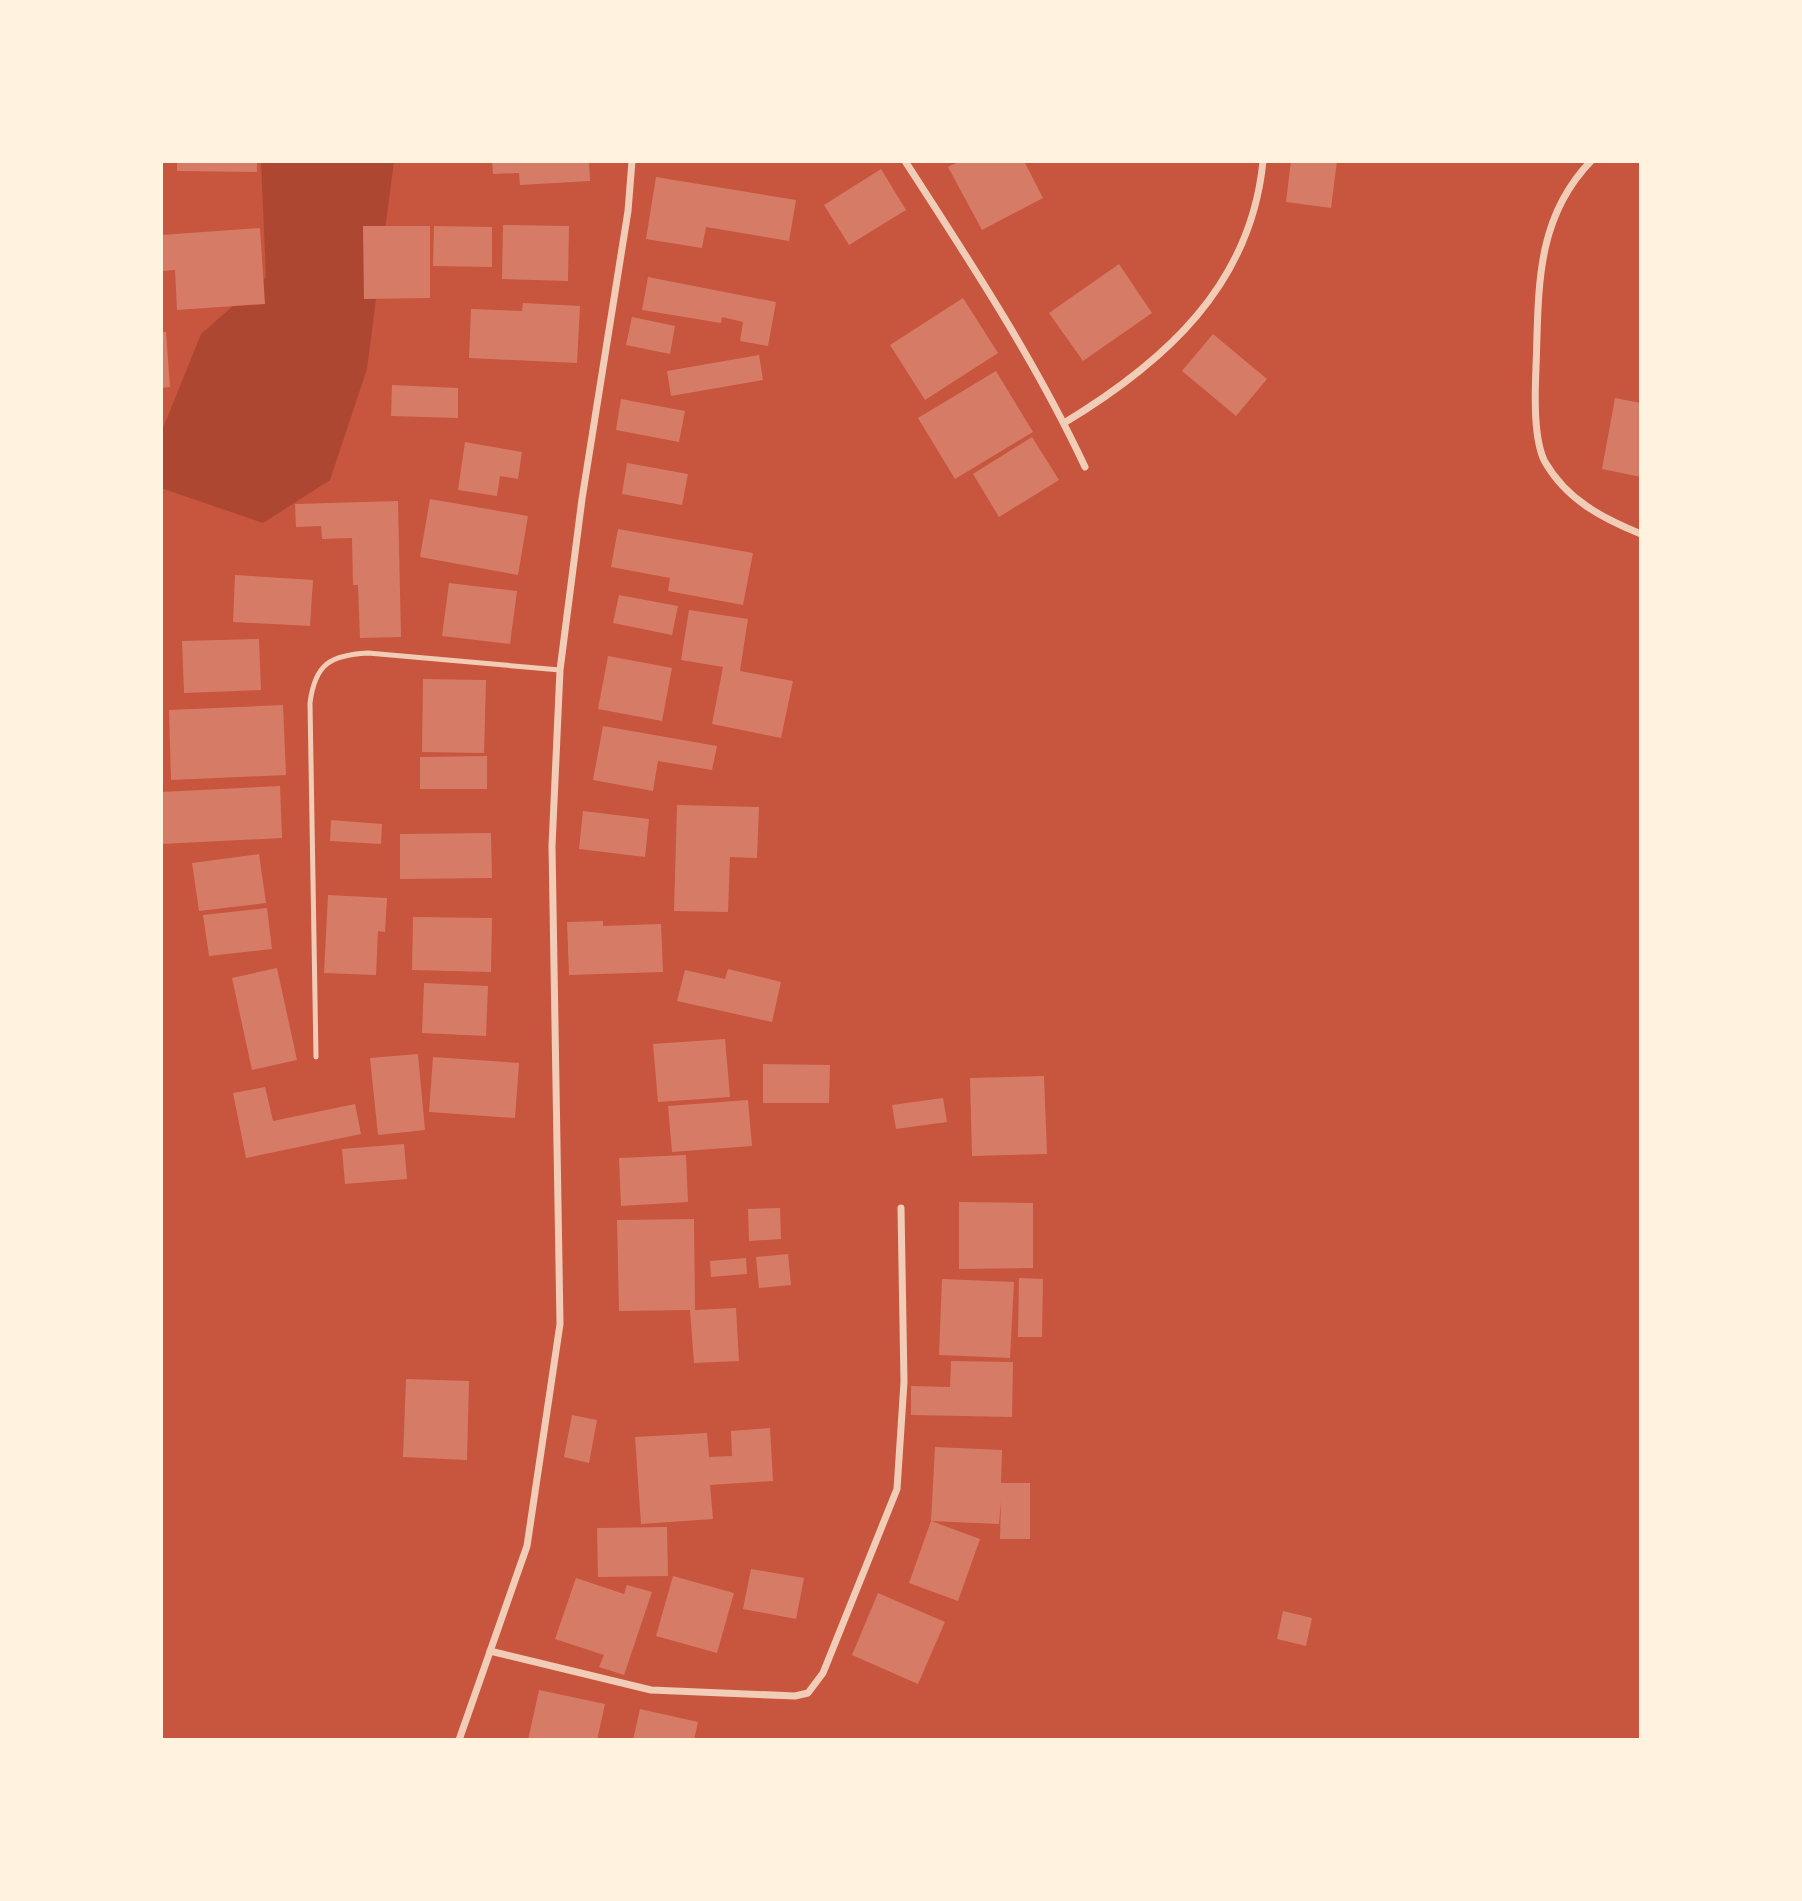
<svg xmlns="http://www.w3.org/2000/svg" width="1802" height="1901" font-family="'Golos Text',sans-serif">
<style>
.green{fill:#ae4732}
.building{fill:#d67c66}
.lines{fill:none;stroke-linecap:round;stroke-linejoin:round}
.service{stroke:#f1ccb7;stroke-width:5}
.minor{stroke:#f1ccb7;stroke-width:7}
</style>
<rect width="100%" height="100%" fill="#c8553d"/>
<!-- green -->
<polygon class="green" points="261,161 394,161 367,369 330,480 263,523 161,488 161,433 201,334 266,277"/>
<!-- building -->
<g class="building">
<polygon points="177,161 257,161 257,172 177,171"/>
<polygon points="492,161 589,161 590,181 520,185 519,173 493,174"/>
<polygon points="960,161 1024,161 1043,198 982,230 948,167"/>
<polygon points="1291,161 1337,161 1331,208 1286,202"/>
<polygon points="881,169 906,210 849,245 824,205"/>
<polygon points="656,177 796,200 789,241 706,227 702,248 646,239"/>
<polygon points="503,225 569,226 568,281 502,279"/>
<polygon points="363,226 430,226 430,298 364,299"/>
<polygon points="434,226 492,227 492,267 433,266"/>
<polygon points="260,228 265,304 177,310 175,270 162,271 161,235"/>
<polygon points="1119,264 1152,313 1083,361 1049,313"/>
<polygon points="648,277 776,302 768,346 740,341 743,322 722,317 721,323 642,310"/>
<polygon points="963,298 998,353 925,400 890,345"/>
<polygon points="523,303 580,306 577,363 469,358 471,309 522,311"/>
<polygon points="632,317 675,326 670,354 626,345"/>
<polygon points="161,332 166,332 170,387 161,388"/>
<polygon points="1213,334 1267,379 1236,416 1182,371"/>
<polygon points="759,355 763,380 671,396 667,371"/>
<polygon points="996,371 1033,432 955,479 918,418"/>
<polygon points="392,385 458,388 458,418 391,416"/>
<polygon points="1615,398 1641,403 1641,477 1602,469"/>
<polygon points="621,399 685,411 679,442 616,430"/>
<polygon points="1032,437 1059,480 999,517 973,474"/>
<polygon points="465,442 522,452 518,479 500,476 497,496 458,490"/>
<polygon points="627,463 688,474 682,505 622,494"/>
<polygon points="430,499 528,516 518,575 420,557"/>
<polygon points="398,501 401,637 360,638 358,585 353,585 352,538 322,539 321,526 296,527 295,504"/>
<polygon points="618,529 753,553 743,605 668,591 670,578 611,567"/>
<polygon points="235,575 313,580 310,626 233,622"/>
<polygon points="449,583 517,591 510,644 442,636"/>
<polygon points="619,595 678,606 672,635 613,623"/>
<polygon points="689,610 748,619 740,671 793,681 781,738 712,724 723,667 681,660"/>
<polygon points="259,639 261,690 184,693 182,641"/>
<polygon points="608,656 672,668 662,721 598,709"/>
<polygon points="423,679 486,680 484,753 422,752"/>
<polygon points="283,705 286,775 171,780 169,710"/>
<polygon points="603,726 717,746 712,770 658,761 653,791 593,780"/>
<polygon points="487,756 487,789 420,789 420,757"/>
<polygon points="280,786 282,838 161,844 161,792"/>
<polygon points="677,805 759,807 757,858 730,857 728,912 674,911"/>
<polygon points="583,811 649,819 645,857 579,849"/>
<polygon points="331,820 382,824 381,844 330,841"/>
<polygon points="491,833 492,878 400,879 400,834"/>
<polygon points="259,854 266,903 199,911 192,863"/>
<polygon points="328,895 387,898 385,932 378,931 376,975 324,973"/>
<polygon points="267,908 272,949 209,956 203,915"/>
<polygon points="413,917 492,918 491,972 412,970"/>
<polygon points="603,921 603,926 661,924 663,972 569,975 567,922"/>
<polygon points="277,968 297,1060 252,1070 232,978"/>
<polygon points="728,969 781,982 772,1022 677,1001 685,970 725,979"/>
<polygon points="424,983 488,986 486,1036 422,1033"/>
<polygon points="725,1039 730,1097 658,1102 653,1044"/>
<polygon points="418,1054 425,1130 378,1135 370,1058"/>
<polygon points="433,1057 519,1063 515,1118 429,1112"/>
<polygon points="763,1064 830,1065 829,1103 763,1103"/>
<polygon points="1044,1076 1047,1154 972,1156 970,1078"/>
<polygon points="265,1087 273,1121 355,1104 361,1134 246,1158 233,1093"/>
<polygon points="943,1098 947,1122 896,1129 892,1105"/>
<polygon points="748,1100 752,1146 672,1152 668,1106"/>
<polygon points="404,1144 407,1179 345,1184 342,1149"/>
<polygon points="686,1155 688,1202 621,1206 619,1158"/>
<polygon points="959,1202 1033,1203 1033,1268 959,1269"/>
<polygon points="780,1208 781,1239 749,1241 748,1209"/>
<polygon points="694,1219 695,1310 736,1308 739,1361 694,1363 690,1310 619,1311 617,1220"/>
<polygon points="788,1254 791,1285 759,1288 756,1257"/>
<polygon points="746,1258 747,1274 711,1277 710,1261"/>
<polygon points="1019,1278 1043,1279 1042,1337 1018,1337"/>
<polygon points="942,1279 1014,1282 1010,1358 939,1355"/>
<polygon points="951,1361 1013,1362 1012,1417 911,1415 911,1386 950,1387"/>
<polygon points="406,1379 469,1381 467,1460 403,1457"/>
<polygon points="572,1415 597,1420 589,1463 564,1457"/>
<polygon points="770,1428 773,1481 710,1485 713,1519 641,1524 635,1437 707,1433 709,1457 732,1456 731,1431"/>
<polygon points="935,1447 1002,1450 1001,1483 1030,1483 1030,1539 1000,1539 1001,1501 999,1524 931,1521 980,1539 958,1601 909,1583 931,1521"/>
<polygon points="667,1527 668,1576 598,1577 597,1528"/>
<polygon points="751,1569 804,1578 796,1619 743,1609"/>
<polygon points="673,1576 734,1593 717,1653 656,1636"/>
<polygon points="576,1578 624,1594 627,1585 652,1592 624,1675 599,1667 604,1655 555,1639"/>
<polygon points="878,1593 945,1622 918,1684 852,1655"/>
<polygon points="1283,1611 1312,1618 1306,1646 1277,1639"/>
<polygon points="539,1690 605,1704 597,1740 528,1740"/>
<polygon points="640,1709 698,1722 694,1740 633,1740"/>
</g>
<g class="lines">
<!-- service -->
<path class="service" d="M316 1057 310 703C315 664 330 655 368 653L560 670"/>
<!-- minor -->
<g class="minor">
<path d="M905 161C969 260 1035 360 1085 467"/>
<path d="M1591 161C1534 220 1539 292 1536 367 1535 392 1533 439 1545 462 1567 500 1602 518 1641 534"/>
<path d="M1064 423C1165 362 1251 285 1263 161"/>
<polyline points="490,1651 651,1690 795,1696 808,1693 823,1673 897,1489 904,1382 901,1208"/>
<polyline points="459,1740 527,1546 560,1324 552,846 560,670 582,499 628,211 632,161"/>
</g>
</g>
<!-- border -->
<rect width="1802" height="1901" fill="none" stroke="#fff3e0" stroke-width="326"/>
</svg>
